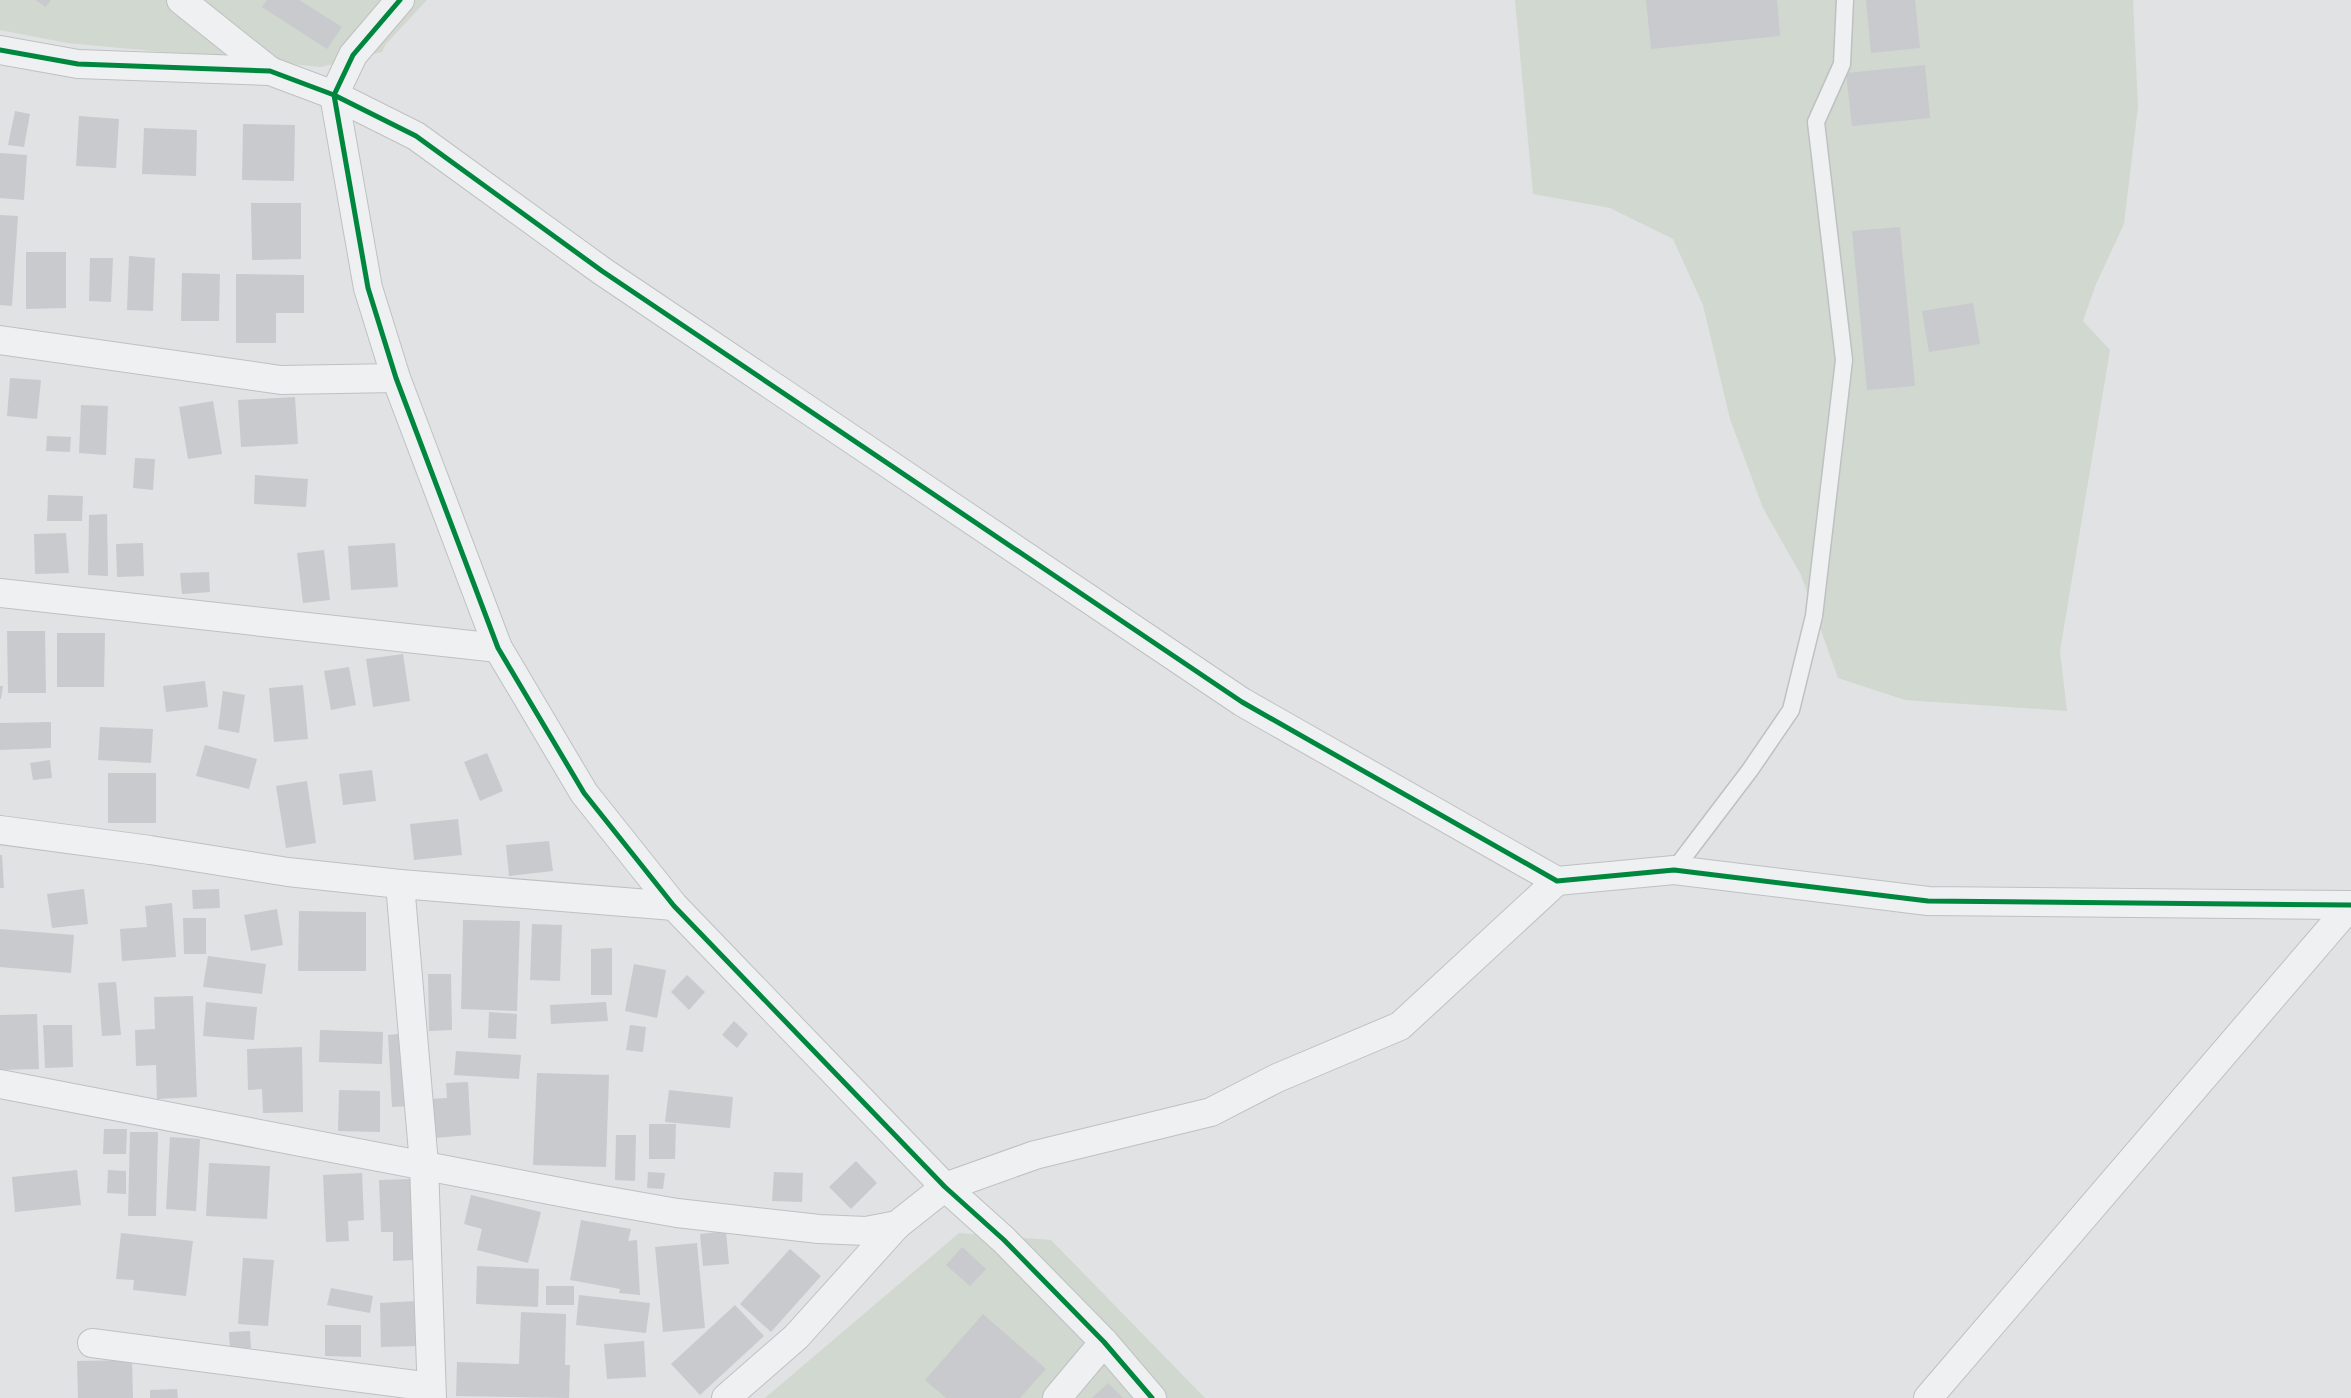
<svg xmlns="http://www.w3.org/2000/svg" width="2351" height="1398" font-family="'Nunito Sans',sans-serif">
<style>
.green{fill:#d1d8d0}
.building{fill:#c8cacd}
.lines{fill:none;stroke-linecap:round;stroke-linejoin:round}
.service-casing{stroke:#bec0c2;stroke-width:19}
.minor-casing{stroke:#bec0c2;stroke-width:30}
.tertiary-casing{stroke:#bec0c2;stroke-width:30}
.service{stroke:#eff0f1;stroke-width:16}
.minor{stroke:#eff0f1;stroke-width:28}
.tertiary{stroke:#eff0f1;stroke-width:28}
.cycleway-casing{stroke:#edf0f4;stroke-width:8}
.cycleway{stroke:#00873e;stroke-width:5}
</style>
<rect width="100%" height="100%" fill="#e0e2e4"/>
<!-- green -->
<g class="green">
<polygon points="0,0 427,0 386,44 382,52 321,67 67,43 0,30"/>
<polygon points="1515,0 2133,0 2138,107 2124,224 2096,284 2083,321 2110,350 2060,651 2067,711 1905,700 1838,678 1801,575 1763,508 1730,419 1703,305 1673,239 1610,208 1533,194"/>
<polygon points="959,1233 1051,1240 1205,1398 765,1398"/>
</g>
<!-- building -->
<g class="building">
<polygon points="35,0 51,0 46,7"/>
<polygon points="267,0 299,0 342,27 327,49 262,7"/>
<polygon points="1646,0 1777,0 1780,36 1651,49"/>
<polygon points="1866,0 1915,0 1920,48 1871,53"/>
<polygon points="1925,65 1930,118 1852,126 1846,73"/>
<polygon points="15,111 30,114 24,147 8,145"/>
<polygon points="79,116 119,119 116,168 76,166"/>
<polygon points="243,124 295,125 294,181 242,180"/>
<polygon points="144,128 197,130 196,176 142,174"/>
<polygon points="0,153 27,155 24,200 0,198"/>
<polygon points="251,203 301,203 301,259 252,260"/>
<polygon points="0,215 18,216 12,306 0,305"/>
<polygon points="1900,227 1915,386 1867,390 1852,231"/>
<polygon points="26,252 66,252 66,308 26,309"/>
<polygon points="129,256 155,258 153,311 127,310"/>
<polygon points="90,258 113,258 111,302 89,301"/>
<polygon points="182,273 220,274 219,321 181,321"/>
<polygon points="236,274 304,275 304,313 276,313 276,343 236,343"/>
<polygon points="1973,303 1980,344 1929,352 1922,311"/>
<polygon points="10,378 41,380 37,419 7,416"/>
<polygon points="295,397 298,444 241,447 238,400"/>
<polygon points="213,401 222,454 188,459 179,407"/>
<polygon points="81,405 108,406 106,455 79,453"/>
<polygon points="47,436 71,437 70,452 46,451"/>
<polygon points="135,458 155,459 153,490 133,488"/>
<polygon points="255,475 308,479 306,507 254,504"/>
<polygon points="48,495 83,496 82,521 47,521"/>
<polygon points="107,514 108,576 88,575 89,515"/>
<polygon points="66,533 69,573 35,574 34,534"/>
<polygon points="143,543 144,576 117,577 116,544"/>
<polygon points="395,543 398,587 351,590 348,546"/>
<polygon points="324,550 330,600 303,603 297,553"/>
<polygon points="209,572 210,592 182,594 180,573"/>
<polygon points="7,631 45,631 46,693 8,693"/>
<polygon points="57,633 105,633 104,687 57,687"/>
<polygon points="403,654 410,701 373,707 366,659"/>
<polygon points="349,667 356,705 331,710 324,671"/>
<polygon points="205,681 208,707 166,712 163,686"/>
<polygon points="303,685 308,739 274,742 269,688"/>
<polygon points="0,686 3,686 1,699 0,699"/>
<polygon points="223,691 245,695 239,733 218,729"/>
<polygon points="51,722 51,748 0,750 0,723"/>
<polygon points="100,727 153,729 151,763 98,760"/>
<polygon points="205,745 257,759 249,789 196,776"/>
<polygon points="487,753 503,791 480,801 464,762"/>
<polygon points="50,760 52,778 33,780 30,763"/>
<polygon points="372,770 376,801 343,805 339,774"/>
<rect x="108" y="773" width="48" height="50"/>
<polygon points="307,781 316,843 286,848 276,786"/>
<polygon points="458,819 462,855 414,860 410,824"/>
<polygon points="549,841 553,871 509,876 506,845"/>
<polygon points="0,855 2,855 4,888 0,888"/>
<polygon points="84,889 88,924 52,928 47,894"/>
<polygon points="219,889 220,908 193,909 192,890"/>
<polygon points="172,903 176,957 122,961 120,929 147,927 145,906"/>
<polygon points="277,909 283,945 251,951 244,915"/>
<polygon points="299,911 366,912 366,971 298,971"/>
<polygon points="183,918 206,918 206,954 184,954"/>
<polygon points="463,920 520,921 517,1011 461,1009"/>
<polygon points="532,924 562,925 560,981 530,980"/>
<polygon points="0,929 74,935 71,973 0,967"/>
<polygon points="612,948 612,995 591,995 591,949"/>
<polygon points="208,956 266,964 262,994 203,987"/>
<polygon points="634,964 666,970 657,1018 625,1011"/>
<polygon points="428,974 451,974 452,1030 429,1031"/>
<polygon points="687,975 705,992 689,1010 671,992"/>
<polygon points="116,982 121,1035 102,1036 98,983"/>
<polygon points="193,996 197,1097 157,1099 156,1065 136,1066 135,1030 155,1029 154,997"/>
<polygon points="206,1002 257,1007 254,1040 203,1036"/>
<polygon points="606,1002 608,1021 551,1024 550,1005"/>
<polygon points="489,1012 517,1014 516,1039 488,1038"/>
<polygon points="37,1014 39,1069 0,1070 0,1015"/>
<polygon points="734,1021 748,1034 737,1048 722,1035"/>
<polygon points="43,1025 72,1025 73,1067 45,1068"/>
<polygon points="630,1025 646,1027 643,1052 626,1050"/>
<polygon points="320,1030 383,1032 382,1064 319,1062"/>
<polygon points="407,1033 412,1106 392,1107 388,1035"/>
<polygon points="302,1047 303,1112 263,1113 262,1089 248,1090 247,1049"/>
<polygon points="456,1051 521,1055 519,1079 454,1075"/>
<polygon points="537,1073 609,1075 606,1167 533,1165"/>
<polygon points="468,1082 471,1135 434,1138 431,1099 447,1098 446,1083"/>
<polygon points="339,1090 380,1091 380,1132 338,1131"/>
<polygon points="669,1090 733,1097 730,1128 665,1122"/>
<polygon points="649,1124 676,1124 675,1159 649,1159"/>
<polygon points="104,1129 127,1129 126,1154 103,1154"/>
<polygon points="130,1132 158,1132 156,1216 128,1216"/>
<polygon points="616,1135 636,1135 635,1181 615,1180"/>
<polygon points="170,1137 200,1139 196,1211 166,1209"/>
<polygon points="856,1161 877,1183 851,1209 829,1187"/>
<polygon points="209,1163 270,1166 267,1219 206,1216"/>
<polygon points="77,1170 81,1205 15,1212 12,1177"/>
<polygon points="108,1170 126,1171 126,1194 107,1193"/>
<polygon points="648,1172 665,1173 663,1189 647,1188"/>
<polygon points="774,1172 803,1173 802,1202 772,1201"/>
<polygon points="362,1173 364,1220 348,1221 349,1241 326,1242 323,1175"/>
<polygon points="411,1179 413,1260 393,1261 393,1232 381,1232 379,1180"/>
<polygon points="471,1195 541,1212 528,1263 477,1250 482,1229 464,1224"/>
<polygon points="581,1220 631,1229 628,1241 637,1240 640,1295 619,1293 620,1289 570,1280"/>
<polygon points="726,1231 729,1264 703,1266 700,1234"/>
<polygon points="121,1233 193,1241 186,1296 133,1290 134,1280 116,1279"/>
<polygon points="697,1243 705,1328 663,1332 655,1247"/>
<polygon points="962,1247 986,1269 970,1286 946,1265"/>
<polygon points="790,1249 821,1276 771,1332 740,1304"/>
<polygon points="243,1258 274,1260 268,1326 238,1324"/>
<polygon points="477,1266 539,1269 538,1307 476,1304"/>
<rect x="546" y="1286" width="28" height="19"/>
<polygon points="331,1288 373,1296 370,1313 327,1305"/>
<polygon points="579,1295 650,1303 646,1333 576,1325"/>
<polygon points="417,1301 419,1346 381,1347 380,1303"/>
<polygon points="735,1305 764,1336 700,1395 671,1364"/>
<polygon points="521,1312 566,1314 565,1365 570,1365 569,1398 456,1396 457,1362 519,1364"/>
<polygon points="983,1314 1046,1369 1020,1398 946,1398 925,1380"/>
<polygon points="325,1325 361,1325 361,1357 325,1356"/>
<polygon points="250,1331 251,1348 230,1350 229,1332"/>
<polygon points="644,1341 646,1377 607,1379 604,1344"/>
<polygon points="132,1360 133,1398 78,1398 77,1361"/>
<polygon points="1108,1383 1123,1398 1092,1398"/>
<polygon points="177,1389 178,1398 150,1398 150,1390"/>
</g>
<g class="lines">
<!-- service casing -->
<g class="service-casing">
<polyline id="service" points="1674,870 1750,770 1791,710 1814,616 1844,360 1816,122 1842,64 1845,0"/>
</g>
<!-- minor casing -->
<g class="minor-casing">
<g id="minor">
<polyline points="334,95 353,55 400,0"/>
<polyline points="0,340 281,380 396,378"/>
<polyline points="0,593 498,648"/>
<polyline points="0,830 150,850 288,872 400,884 674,906"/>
<polyline points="400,884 424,1164 432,1398"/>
<polyline points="945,1187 1035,1155 1211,1112 1277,1078 1400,1026 1557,881"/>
<polyline points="92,1343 431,1387"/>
<polyline points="726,1398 796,1337 897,1225"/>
<polyline points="1057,1398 1104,1342"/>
<polyline points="1928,1398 2351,905"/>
</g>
</g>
<!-- tertiary casing -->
<g class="tertiary-casing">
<g id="tertiary">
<polyline points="181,0 270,71"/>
<polyline points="0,50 78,64 270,71 334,95 416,136 602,271 1242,702 1557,881 1674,870 1928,901 2351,905"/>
<polyline points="334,95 368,288 396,378 498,648 584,793 674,906 945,1187 1004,1240 1104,1342 1152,1398"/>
<polyline points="0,1084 586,1197 677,1213 819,1229 866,1231 897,1225 945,1187"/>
</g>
</g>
<!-- service -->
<use href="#service" class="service"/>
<!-- minor -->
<use href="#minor" class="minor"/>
<!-- tertiary -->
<use href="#tertiary" class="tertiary"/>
<!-- cycleway casing -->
<g class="cycleway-casing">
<g id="cycleway">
<polyline points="400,0 353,55 334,95 368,288 396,378 498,648 584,793 674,906 945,1187 1004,1240 1104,1342 1152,1398"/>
<polyline points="0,50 78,64 270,71 334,95 416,136 602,271 1242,702 1557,881 1674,870 1928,901 2351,905"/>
</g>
</g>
<!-- cycleway -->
<use href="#cycleway" class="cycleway"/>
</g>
</svg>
